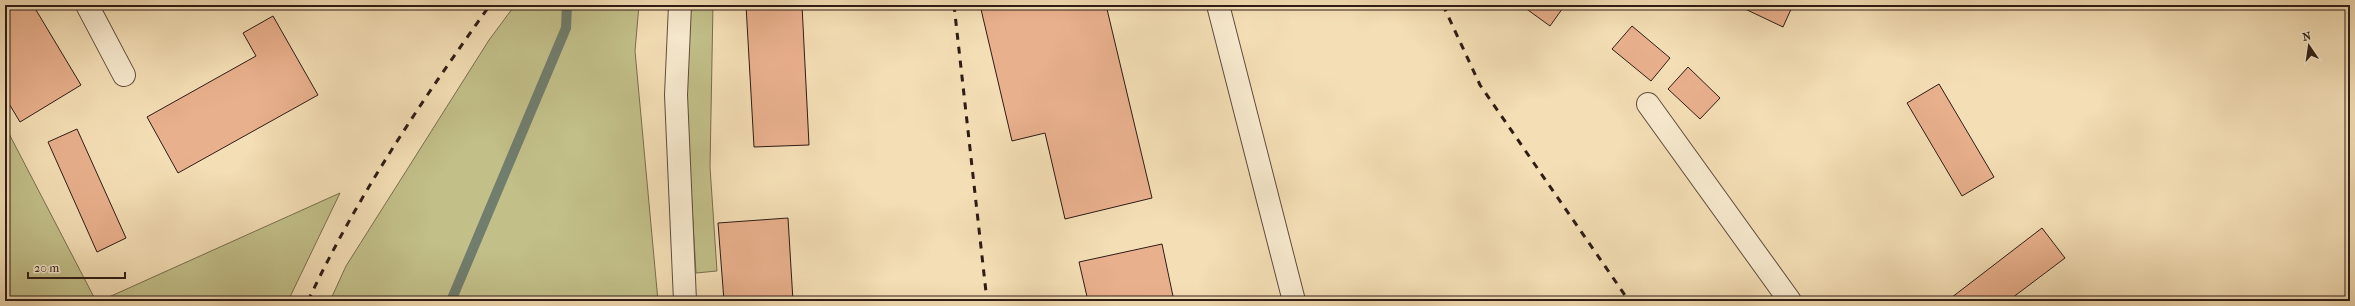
<svg xmlns="http://www.w3.org/2000/svg" width="2355" height="306" font-family="'IM FELL French Canon',serif">
<style>
.green{fill:#c2bf89;stroke:#786e4f}
.lines{fill:none;stroke-linecap:round;stroke-linejoin:round}
.stream{stroke:#717d6d;stroke-width:10}
.building{fill:#e9b08d;stroke:#2e1c15}
.minor-casing{stroke:#604c3d;stroke-width:24}
.minor{stroke:#f8eacf;stroke-width:22}
.rail{stroke:#2e1c15;stroke-width:3;stroke-dasharray:7 7;stroke-linecap:butt}
</style>
<rect width="100%" height="100%" fill="#f4deb5"/>
<filter id="stains"><feTurbulence type="fractalNoise" baseFrequency=".005" numOctaves="4"/><feColorMatrix values="0 0 0 0 .2 0 0 0 0 .09 0 0 0 0 .02 0 0 0 .5 -.17"/></filter>
<radialGradient id="worn" r=".72"><stop offset=".6" stop-color="#630" stop-opacity="0"/><stop offset="1" stop-color="#630" stop-opacity=".3"/></radialGradient>
<!-- green -->
<g class="green">
<polygon points="515,5 639,5 635,51 658,301 330,301 346,266 489,40"/>
<polygon points="680,5 713,5 710,167 717,271 696,273"/>
<polygon points="5,126 96,301 5,301"/>
<polygon points="340,193 288,301 100,301"/>
</g>
<g class="lines">
<!-- stream -->
<polyline class="stream" points="451,301 566,28 567,5"/>
</g>
<!-- building -->
<g class="building">
<polygon points="5,5 33,5 81,85 20,122 5,97"/>
<polygon points="746,5 802,5 809,145 754,147"/>
<polygon points="980,5 1106,5 1152,198 1065,219 1045,133 1012,141"/>
<polygon points="1521,5 1565,5 1550,26"/>
<polygon points="1745,5 1788,5 1792,7 1783,27 1743,8"/>
<polygon points="273,16 318,95 178,173 147,117 256,56 243,33"/>
<polygon points="1632,26 1670,58 1651,81 1612,49"/>
<polygon points="1688,67 1720,98 1700,119 1668,89"/>
<polygon points="1939,84 1994,177 1962,196 1907,103"/>
<polygon points="77,129 126,238 97,252 48,142"/>
<polygon points="788,218 793,301 724,301 718,223"/>
<polygon points="2042,228 2065,258 2008,301 1947,301"/>
<polygon points="1162,244 1174,301 1088,301 1079,262"/>
</g>
<g class="lines">
<!-- minor casing -->
<g class="minor-casing">
<g id="minor">
<polyline points="87,5 124,75"/>
<polyline points="680,5 676,95 685,301"/>
<polyline points="1218,5 1294,301"/>
<polyline points="1648,104 1790,301"/>
</g>
</g>
<!-- minor -->
<use href="#minor" class="minor"/>
<!-- rail -->
<g class="rail">
<polyline points="954,5 987,301"/>
<polyline points="1443,5 1480,85 1629,301"/>
<path d="M308 301C357 196 423 99 490 5"/>
</g>
</g>
<!-- margin -->
<rect width="2355" height="306" fill="none" stroke="#f4deb5" stroke-width="20"/>
<rect x="6" y="6" width="2343" height="294" fill="none" stroke="#2e1c15" stroke-width="2"/>
<rect x="10" y="10" width="2335" height="286" fill="none" stroke="#2e1c15"/>
<!-- north arrow -->
<g transform="translate(2309 46) rotate(347)" stroke="#f8eacf" stroke-width="3" paint-order="stroke">
<path d="M0-3L7 15L0 10L-7 15Z" fill="#2e1c15"/>
<text y="-6" font-size="11" font-weight="bold" text-anchor="middle" fill="#2e1c15">N</text>
</g>
<!-- scale -->
<path d="M28 272v6h97v-6" fill="none" stroke="#2e1c15" stroke-width="2"/>
<text x="34" y="272" font-size="12" fill="#2e1c15" stroke="#f8eacf" stroke-width="3" paint-order="stroke">20 m</text>
<rect width="100%" height="100%" filter="url(#stains)"/>
<rect width="100%" height="100%" fill="url(#worn)"/>
</svg>
